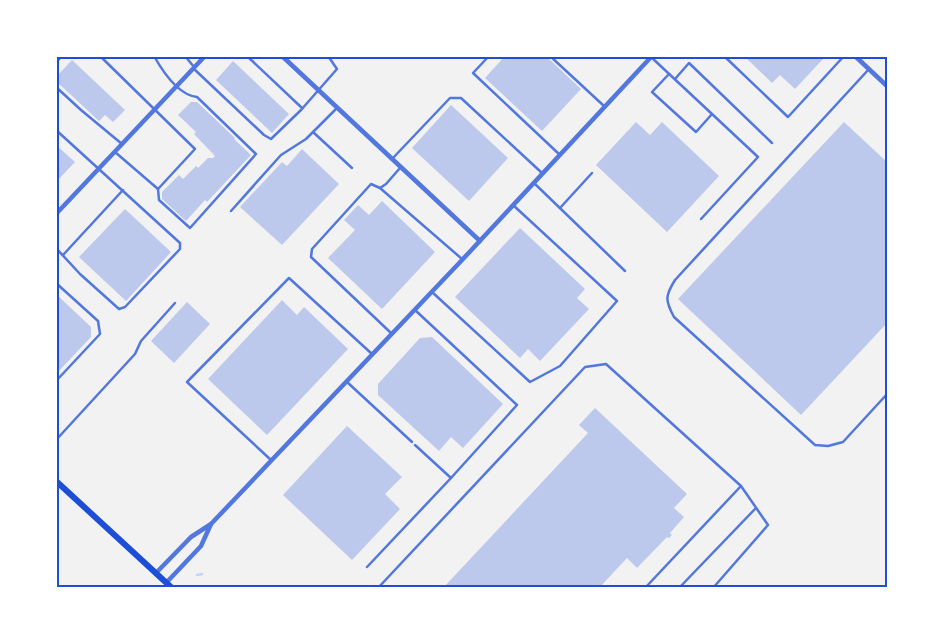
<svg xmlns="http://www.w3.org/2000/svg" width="944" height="644" font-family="'Golos Text',sans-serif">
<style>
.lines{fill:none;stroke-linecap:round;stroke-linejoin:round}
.stream{stroke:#bfd3fe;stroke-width:2.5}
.building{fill:#bdc9ec}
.service{stroke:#5277de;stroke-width:2.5}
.minor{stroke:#5277de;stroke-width:4.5}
.secondary{stroke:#1d4ed8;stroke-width:6}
.neatline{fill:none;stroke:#1d4ed8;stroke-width:2}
</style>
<rect width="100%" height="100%" fill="#f2f2f2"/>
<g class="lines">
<!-- stream -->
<polyline class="stream" points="197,575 202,574"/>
</g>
<!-- building -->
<g class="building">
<polygon points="505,56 546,56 581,89 542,131 485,78"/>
<polygon points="744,56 822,56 824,58 795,89 780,75 772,83"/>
<polygon points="72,60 125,110 113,122 105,115 99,121 56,81 56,77"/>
<polygon points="233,61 289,114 272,133 216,80"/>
<polygon points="191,102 197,102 235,138 234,139 251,155 207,202 205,200 186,221 162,199 162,192 179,175 183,179 196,166 198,168 208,158 213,158 215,156 194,134 196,132 178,115"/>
<polygon points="451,105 508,158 469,201 412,148"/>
<polygon points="636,122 650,135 662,122 719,176 667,232 596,165"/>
<polygon points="844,122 888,163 888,322 801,415 678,299"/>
<polygon points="56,145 75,162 56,182"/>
<polygon points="302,149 339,184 282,245 240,207 282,162 287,166"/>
<polygon points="382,201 435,252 382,309 328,258 355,230 344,220 358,205 369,215"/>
<polygon points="125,209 171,252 126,301 79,257"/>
<polygon points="520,228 585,289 577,298 589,309 540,361 528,349 520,358 455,297"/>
<polygon points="56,294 91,327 91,337 56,374"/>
<polygon points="282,300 297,315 304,307 348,349 267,435 208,379"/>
<polygon points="187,302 210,324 174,363 151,341"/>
<polygon points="432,337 503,404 463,448 451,437 439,451 378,395 378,384 420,338"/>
<polygon points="595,408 687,494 674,508 684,517 670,533 672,535 669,538 667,537 637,568 627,558 599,588 443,588 588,433 579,425"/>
<polygon points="347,426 402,477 385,494 400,509 352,560 283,495"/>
</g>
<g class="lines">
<!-- service -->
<g class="service">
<polyline points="100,56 195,149 158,189"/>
<polyline points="185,56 194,67"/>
<polyline points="247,56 302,108"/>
<polyline points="489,56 473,73 560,155"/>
<polyline points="550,56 604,106"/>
<polyline points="724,56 788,117 844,56"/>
<polyline points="651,57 758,157 701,219"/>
<polyline points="56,62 62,56"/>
<polyline points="193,68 264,135 271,139 301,110 337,69 328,56"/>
<path d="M869 69 675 280C665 296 665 300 674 317L815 445 828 446 843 442 888 393"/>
<polyline points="669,74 652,92 696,132 712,114"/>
<polyline points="675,79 689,63 772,143"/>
<polyline points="56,87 81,110 122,144"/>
<polyline points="56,130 180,243 180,249 125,307 119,309 80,274 56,248"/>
<polyline points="313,132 352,168"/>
<path d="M115 152 158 189 159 200 190 228 256 154 197 97C178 95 163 72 154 56"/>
<polyline points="392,159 450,98 461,98 542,173"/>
<polyline points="534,183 625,271"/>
<polyline points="380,188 462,259"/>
<polyline points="560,208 592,173"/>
<polyline points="231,211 281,155 306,139 337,108"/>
<polyline points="63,255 123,190"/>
<polyline points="56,283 98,321 100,334 56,381"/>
<polyline points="432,292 530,382 560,366 617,301 513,205"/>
<polyline points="415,310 517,405 451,478 415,445"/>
<polyline points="391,333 311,257 312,249 371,184 380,188 386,184 400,168"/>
<polyline points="347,382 412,442"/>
<polyline points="56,440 135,354 141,341 175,303"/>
<polyline points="271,460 187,382 289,278 372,354"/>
<polyline points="367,567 451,478"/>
<polyline points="378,588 585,367 606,364 741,486 768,525 713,588"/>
<polyline points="645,588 741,486"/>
<polyline points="679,588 756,508"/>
</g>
<!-- minor -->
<g class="minor">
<polyline points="282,56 480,241"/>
<polyline points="855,56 888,87"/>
<polyline points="56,214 205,56"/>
<polyline points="211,524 463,259 652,56"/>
<polyline points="156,573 191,537 211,524 201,546 166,583"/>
</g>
<!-- secondary -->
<polyline class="secondary" points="56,481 172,588"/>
</g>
<!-- border -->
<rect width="944" height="644" fill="none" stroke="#ffffff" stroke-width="115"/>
<rect x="58" y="58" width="828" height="528" class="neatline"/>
</svg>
